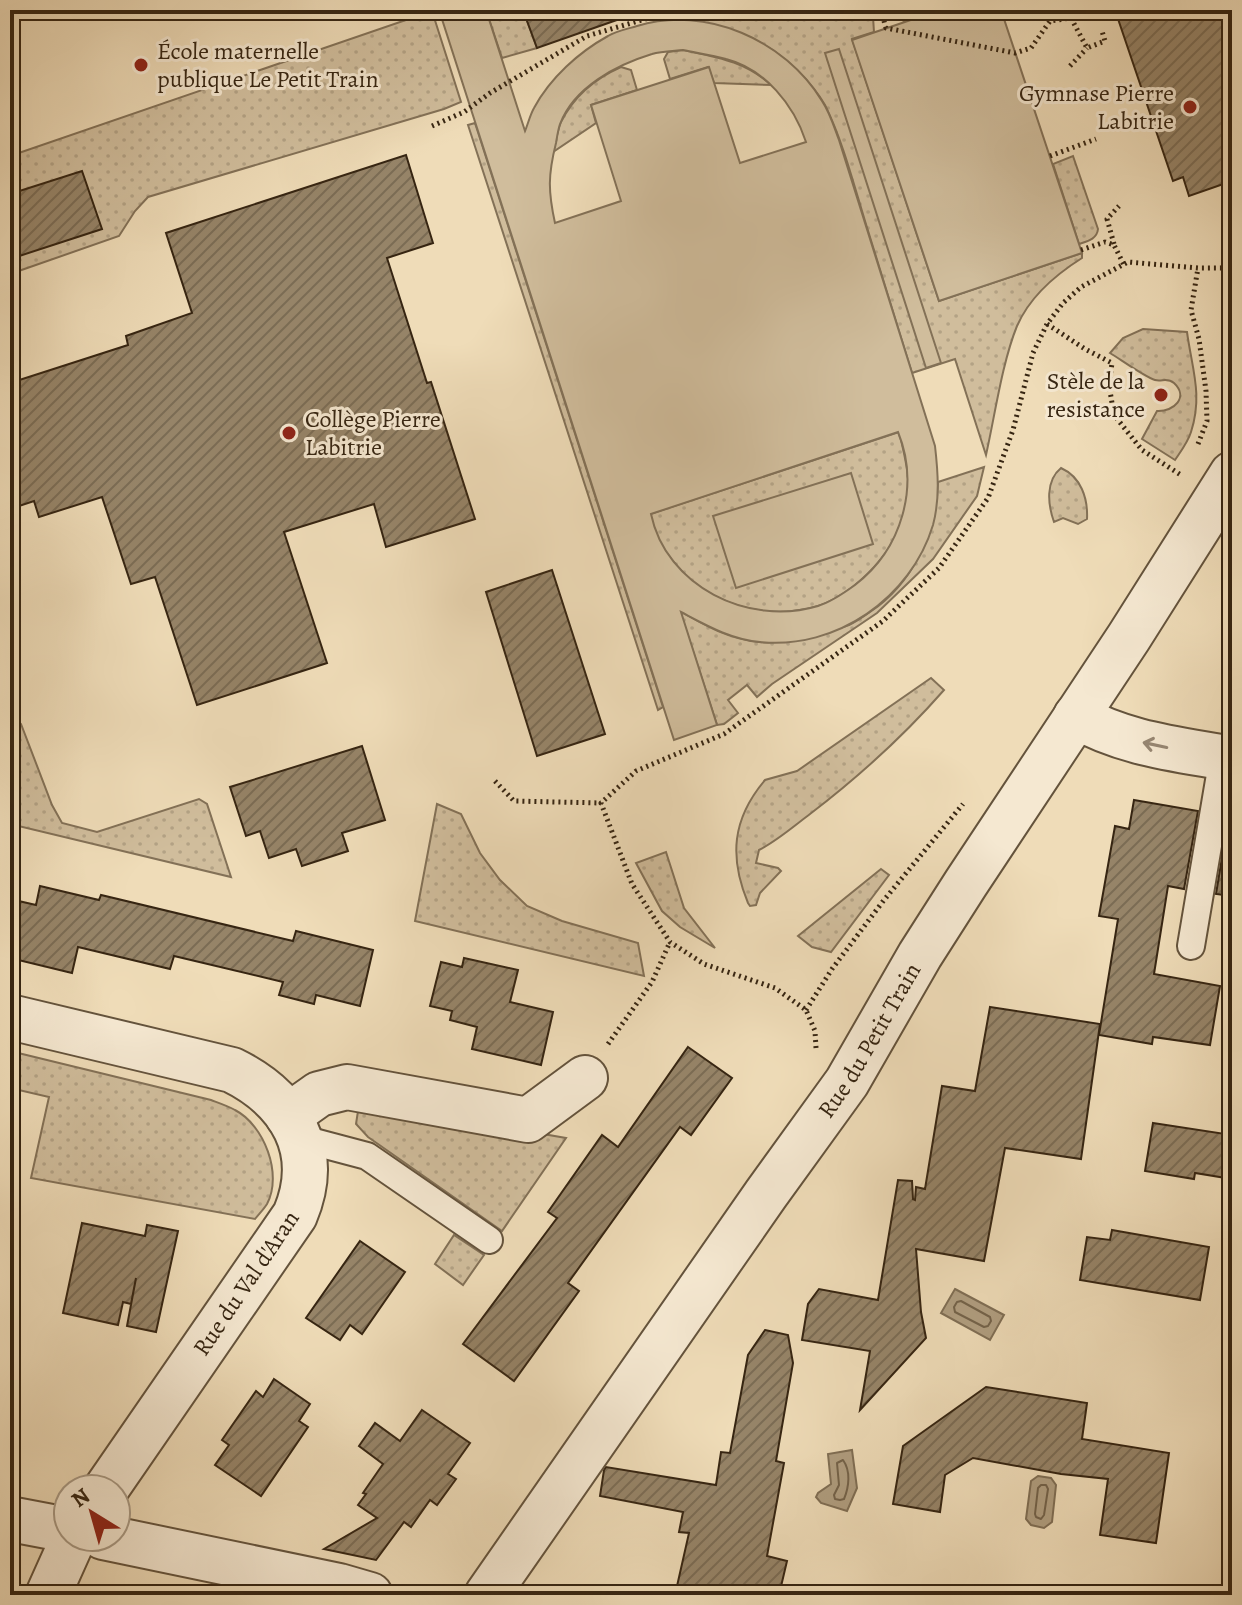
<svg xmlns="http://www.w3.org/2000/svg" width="1242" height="1605" font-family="Alegreya,serif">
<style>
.green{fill:url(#green-dots);stroke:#837157;stroke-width:2}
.pitch{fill:#d0bd9c;stroke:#837157;stroke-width:2;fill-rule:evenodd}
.water{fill:#b09e80;stroke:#7f6e54;stroke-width:2}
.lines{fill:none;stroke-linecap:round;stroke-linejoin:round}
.shore{stroke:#736249;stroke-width:2}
.building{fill:url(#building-hatch);stroke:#362512;stroke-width:2}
.lane-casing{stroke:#64533c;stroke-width:30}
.street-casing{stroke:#64533c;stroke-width:48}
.path{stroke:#362512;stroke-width:5;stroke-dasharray:2 4;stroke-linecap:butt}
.lane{stroke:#f5e8d1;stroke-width:26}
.street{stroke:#f5e8d1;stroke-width:44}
.oneway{stroke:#968672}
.poi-dot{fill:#8f2418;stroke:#f5e8d1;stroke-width:3}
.labels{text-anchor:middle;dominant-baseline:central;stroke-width:6;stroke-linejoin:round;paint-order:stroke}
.poi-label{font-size:24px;fill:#362512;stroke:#f5e8d1;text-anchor:start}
.street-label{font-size:24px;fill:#362512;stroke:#f5e8d1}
</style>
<defs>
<pattern id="green-dots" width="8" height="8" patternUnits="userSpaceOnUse" patternTransform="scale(2)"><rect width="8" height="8" fill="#d0bd9c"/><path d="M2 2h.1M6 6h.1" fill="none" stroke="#b3a285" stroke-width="1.8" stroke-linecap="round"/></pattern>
<pattern id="building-hatch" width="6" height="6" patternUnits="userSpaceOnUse" patternTransform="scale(2)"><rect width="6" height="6" fill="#968468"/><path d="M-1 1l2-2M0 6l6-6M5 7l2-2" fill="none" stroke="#7b6c54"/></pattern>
</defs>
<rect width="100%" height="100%" fill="#efdcb8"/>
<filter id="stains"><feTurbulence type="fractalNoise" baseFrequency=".0025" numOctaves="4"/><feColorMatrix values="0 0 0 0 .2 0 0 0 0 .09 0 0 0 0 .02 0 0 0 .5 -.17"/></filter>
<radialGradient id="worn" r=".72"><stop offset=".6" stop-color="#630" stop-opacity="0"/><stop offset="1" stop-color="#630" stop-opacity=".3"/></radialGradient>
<!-- green -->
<g class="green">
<polygon points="486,10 523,10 537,48 502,58"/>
<path d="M697 10H867L873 17 874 32 852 39 939 301 1082 253V258C1055 275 1030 296 1017 326 1002 363 995 415 986 455L955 359 912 373C896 322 880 271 865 221 853 182 843 142 825 105 818 93 808 81 798 71 763 36 715 19 665 20Z"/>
<polygon points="899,10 940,10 904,22"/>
<polygon points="432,11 461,102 444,109 148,197 135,211 119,236 10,274 10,156"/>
<path d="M683 50C716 57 745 61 771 85L714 83 708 67 670 79 664 59 668 52Z"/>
<path d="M621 67 631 70 637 90 591 105 596 123 553 152C556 143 557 131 561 122 574 96 596 78 621 67Z"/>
<polygon points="475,123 663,707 658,710 468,125"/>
<path d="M1073 156 1098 229C1097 239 1088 241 1079 244L1053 164Z"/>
<path d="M1143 329 1187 332C1192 369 1203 395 1191 432 1188 442 1181 451 1175 460L1142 439 1157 411C1174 412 1189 397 1174 383 1167 377 1162 382 1155 380 1145 377 1120 359 1110 353L1123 338Z"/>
<path d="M899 432C903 448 907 463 908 479 908 508 899 537 881 559 865 579 842 598 818 606 768 621 712 606 678 567 670 558 662 548 657 537 654 530 652 521 650 514Z"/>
<path d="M984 467 977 496 933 559 877 613 772 684 757 697 747 685 728 700 738 713 724 724 717 725 680 611C705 626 730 639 759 642 778 644 795 639 813 634 825 631 838 629 849 625 856 622 863 617 870 612 912 584 937 532 938 482Z"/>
<path d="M1061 468C1081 477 1088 498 1087 519L1078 524 1063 518 1054 522C1048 505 1045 481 1061 468Z"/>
<path d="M931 678 944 690C902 738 861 775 810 814 794 826 777 841 759 850L756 863 778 868 781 871 760 893 756 905 750 906 748 903C729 857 732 819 765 780L797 771Z"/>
<polygon points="10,714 21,724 52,805 62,823 97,832 199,799 207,804 231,877 10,824"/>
<polygon points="437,804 461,814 480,853 500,880 527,906 562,921 638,943 644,976 415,921"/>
<polygon points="666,852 684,908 715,948 680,927 662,911 636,863"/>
<polygon points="881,869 889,875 831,952 812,947 798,936"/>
<path d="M10 1051 211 1100C219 1103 228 1106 235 1110 264 1125 283 1174 267 1204 264 1209 258 1215 255 1219L31 1178 49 1097 10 1088Z"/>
<polygon points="367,1103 394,1108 566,1138 502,1231 368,1137 356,1124 358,1111"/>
<polygon points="454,1235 484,1255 463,1285 435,1264"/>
</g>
<!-- pitch -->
<g class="pitch">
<path d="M458 10H486L525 131C528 124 530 115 534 108 550 78 579 52 608 36 616 31 627 29 637 26 706 5 785 40 822 101 830 113 834 127 839 140L935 446C938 472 940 499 933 525 911 598 836 650 760 642 730 639 706 625 681 612L717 725 674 740 441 16ZM683 50C697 53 712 55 726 59 765 69 794 105 806 142L740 163 709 67 591 105 621 201 555 223C548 191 548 175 556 143 557 137 558 130 560 124 574 87 616 65 652 54 661 51 673 51 683 50ZM898 432C920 486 902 549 855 585 844 593 831 602 818 606 748 627 666 586 651 514Z"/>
<polygon points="940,10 1001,10 1082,253 939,301 852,40"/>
<polygon points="839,49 941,363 926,368 825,53"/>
<polygon points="851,473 873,544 736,588 713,516"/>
</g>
<!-- water -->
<g class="water">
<polygon points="955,1289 1004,1315 990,1340 941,1313"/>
<polygon points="852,1450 857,1488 847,1511 821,1503 816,1497 818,1493 831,1484 828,1454"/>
<polygon points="1038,1476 1051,1478 1056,1485 1052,1522 1044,1528 1031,1525 1026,1519 1031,1481"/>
</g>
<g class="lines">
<!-- shore -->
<g class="shore">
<polygon points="961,1301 990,1317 991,1321 988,1326 984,1327 955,1312 954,1307 957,1302"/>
<path d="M843 1460C851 1471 849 1487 844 1499L840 1500 835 1499 834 1495 839 1485 837 1463Z"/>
<polygon points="1041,1485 1046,1485 1048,1489 1044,1515 1041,1519 1036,1517 1035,1514 1038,1488"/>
</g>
</g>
<!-- building -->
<g class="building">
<polygon points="523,10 630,10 631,15 537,48"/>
<polygon points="1115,10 1232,10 1232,181 1189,196 1183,177 1173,181"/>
<polygon points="406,155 433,243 387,258 427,383 431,382 475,519 386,547 374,504 284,532 327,663 197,705 155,577 131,584 102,497 39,517 34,501 10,509 10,383 128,345 126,336 192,313 166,233"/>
<polygon points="82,171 102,229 10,259 10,194"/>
<polygon points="552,570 605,734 537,756 486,592"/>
<polygon points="362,746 385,820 342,833 348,851 302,866 296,849 269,858 260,831 246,836 230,787"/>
<polygon points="1134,800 1198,811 1184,889 1168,886 1154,974 1220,986 1210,1045 1153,1037 1152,1044 1099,1035 1118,919 1099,916 1115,826 1129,829"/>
<polygon points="1229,815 1232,816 1232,896 1216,894"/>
<polygon points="40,886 99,900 101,895 293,941 296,931 373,950 360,1006 316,995 314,1004 279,995 283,982 174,956 170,969 78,947 72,973 10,958 10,899 36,905"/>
<polygon points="464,958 518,970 510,1002 553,1012 541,1065 472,1049 477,1027 450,1020 452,1011 430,1006 441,962 462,967"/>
<polygon points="990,1007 1100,1024 1081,1159 1005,1148 984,1261 916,1249 921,1312 926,1338 860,1410 870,1351 802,1340 808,1304 819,1289 878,1300 898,1180 912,1181 913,1199 915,1200 916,1187 925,1189 942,1086 975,1091"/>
<polygon points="688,1047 732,1078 691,1135 680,1127 568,1283 579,1291 514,1381 463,1344 557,1218 548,1212 602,1135 618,1147"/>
<polygon points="1153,1123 1232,1135 1232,1179 1195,1173 1194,1179 1145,1171"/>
<polygon points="82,1223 145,1236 147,1225 178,1231 156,1332 127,1326 136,1278 131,1304 123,1302 118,1325 63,1313"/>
<polygon points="1112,1230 1209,1247 1200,1300 1080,1280 1087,1237 1110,1240"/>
<polygon points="360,1241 405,1272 362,1334 350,1325 340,1340 306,1318"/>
<polygon points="765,1330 788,1335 793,1363 776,1461 784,1463 767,1556 787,1561 779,1595 675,1595 689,1533 679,1532 683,1512 600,1496 604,1470 606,1467 716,1485 721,1452 730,1453 748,1355"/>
<polygon points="274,1379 310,1404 299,1421 308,1427 261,1496 215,1465 229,1445 222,1440 256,1391 263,1397"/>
<polygon points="986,1387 1087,1403 1082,1439 1169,1453 1156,1543 1100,1535 1108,1479 1061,1474 973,1458 945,1475 940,1512 893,1504 903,1446"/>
<polygon points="422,1410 470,1443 448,1474 456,1479 437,1505 430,1500 411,1527 404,1522 376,1560 324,1549 377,1518 358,1505 366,1494 363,1493 383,1464 359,1446 375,1423 400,1441"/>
</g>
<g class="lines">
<!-- lane casing -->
<g class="lane-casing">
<g id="lane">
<polyline points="1191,946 1223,757"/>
<polyline points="299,1138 367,1156 489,1240"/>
</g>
</g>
<!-- street casing -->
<g class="street-casing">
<g id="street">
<path d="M1076 716C1124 744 1178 749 1232 759"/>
<path d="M10 1017 232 1070C291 1099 322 1151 295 1215L106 1489"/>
<polyline points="288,1116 319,1094 347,1087 528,1120 585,1078"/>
<polyline points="10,1519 68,1530"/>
<polyline points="103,1537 339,1586 370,1595"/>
<polyline points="48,1595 74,1537"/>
<path id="s1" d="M487 1595 766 1194 847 1082 920 955 966 883 1129 637 1232 474"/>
</g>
</g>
<!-- path -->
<g class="path">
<polyline points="879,10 882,14 886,28 1015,53 1031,48 1050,21 1071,18 1087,48 1105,41 1102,31"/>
<polyline points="1070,66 1087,48"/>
<polyline points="432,126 464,112 490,93 587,36 676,10"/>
<polyline points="1050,156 1096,139"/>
<polyline points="1114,244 1107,219 1119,206"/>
<polyline points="1081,250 1105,242 1114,245 1124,265"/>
<polyline points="1047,324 1085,349 1112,363 1109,385 1114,415 1142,450 1181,475"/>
<polyline points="1198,444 1207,421 1206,391 1199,339 1191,310 1198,268"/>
<polyline points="495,781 514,801 601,803"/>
<polyline points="806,1010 832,969 884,900 963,804"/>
<polyline points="608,1044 652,982 670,942"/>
<polyline points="816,1048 815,1031 806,1010 775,988 704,964 670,942 632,884 601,803 636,771 724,734 883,621 939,568 988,498 1013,430 1033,353 1047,324 1063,303 1081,287 1128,262 1198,268 1221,268 1232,262"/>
</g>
<!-- lane -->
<use href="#lane" class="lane"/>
<!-- street -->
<use href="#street" class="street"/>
</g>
<!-- one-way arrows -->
<defs><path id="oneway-shaft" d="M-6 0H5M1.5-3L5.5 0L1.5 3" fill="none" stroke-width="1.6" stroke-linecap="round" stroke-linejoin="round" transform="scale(2)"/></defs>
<use class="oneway" href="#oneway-shaft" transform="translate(1155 745) rotate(-168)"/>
<!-- markers -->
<g class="poi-dot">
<circle cx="141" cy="65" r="8"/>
<circle cx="1190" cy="107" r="8"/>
<circle cx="1161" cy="395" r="8"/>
<circle cx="289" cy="433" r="8"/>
</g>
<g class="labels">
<!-- poi labels -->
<g class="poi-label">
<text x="157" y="51">École maternelle<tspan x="157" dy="28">publique Le Petit Train</tspan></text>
<text x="1174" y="93" text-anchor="end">Gymnase Pierre<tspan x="1174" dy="28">Labitrie</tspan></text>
<text x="1145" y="381" text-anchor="end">Stèle de la<tspan x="1145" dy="28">resistance</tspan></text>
<text x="305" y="419">Collège Pierre<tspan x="305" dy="28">Labitrie</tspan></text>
</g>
<!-- street labels -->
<g class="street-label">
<text stroke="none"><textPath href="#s1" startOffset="674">Rue du Petit Train</textPath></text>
<text transform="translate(246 1283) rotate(-56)">Rue du Val d'Aran</text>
</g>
</g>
<!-- margin -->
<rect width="1242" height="1605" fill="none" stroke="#efdcb8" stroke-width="40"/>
<rect x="12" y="12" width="1218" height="1581" fill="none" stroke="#362512" stroke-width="4"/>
<rect x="20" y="20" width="1202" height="1565" fill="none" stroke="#362512" stroke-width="2"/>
<!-- north arrow -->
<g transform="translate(92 1513) rotate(323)"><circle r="38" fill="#f5e8d1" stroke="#a99a85" stroke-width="2"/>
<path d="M0-6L14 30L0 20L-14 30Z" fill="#8f2418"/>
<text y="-12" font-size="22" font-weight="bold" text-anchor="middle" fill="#362512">N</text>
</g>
<rect width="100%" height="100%" filter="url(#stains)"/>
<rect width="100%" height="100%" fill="url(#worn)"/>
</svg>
